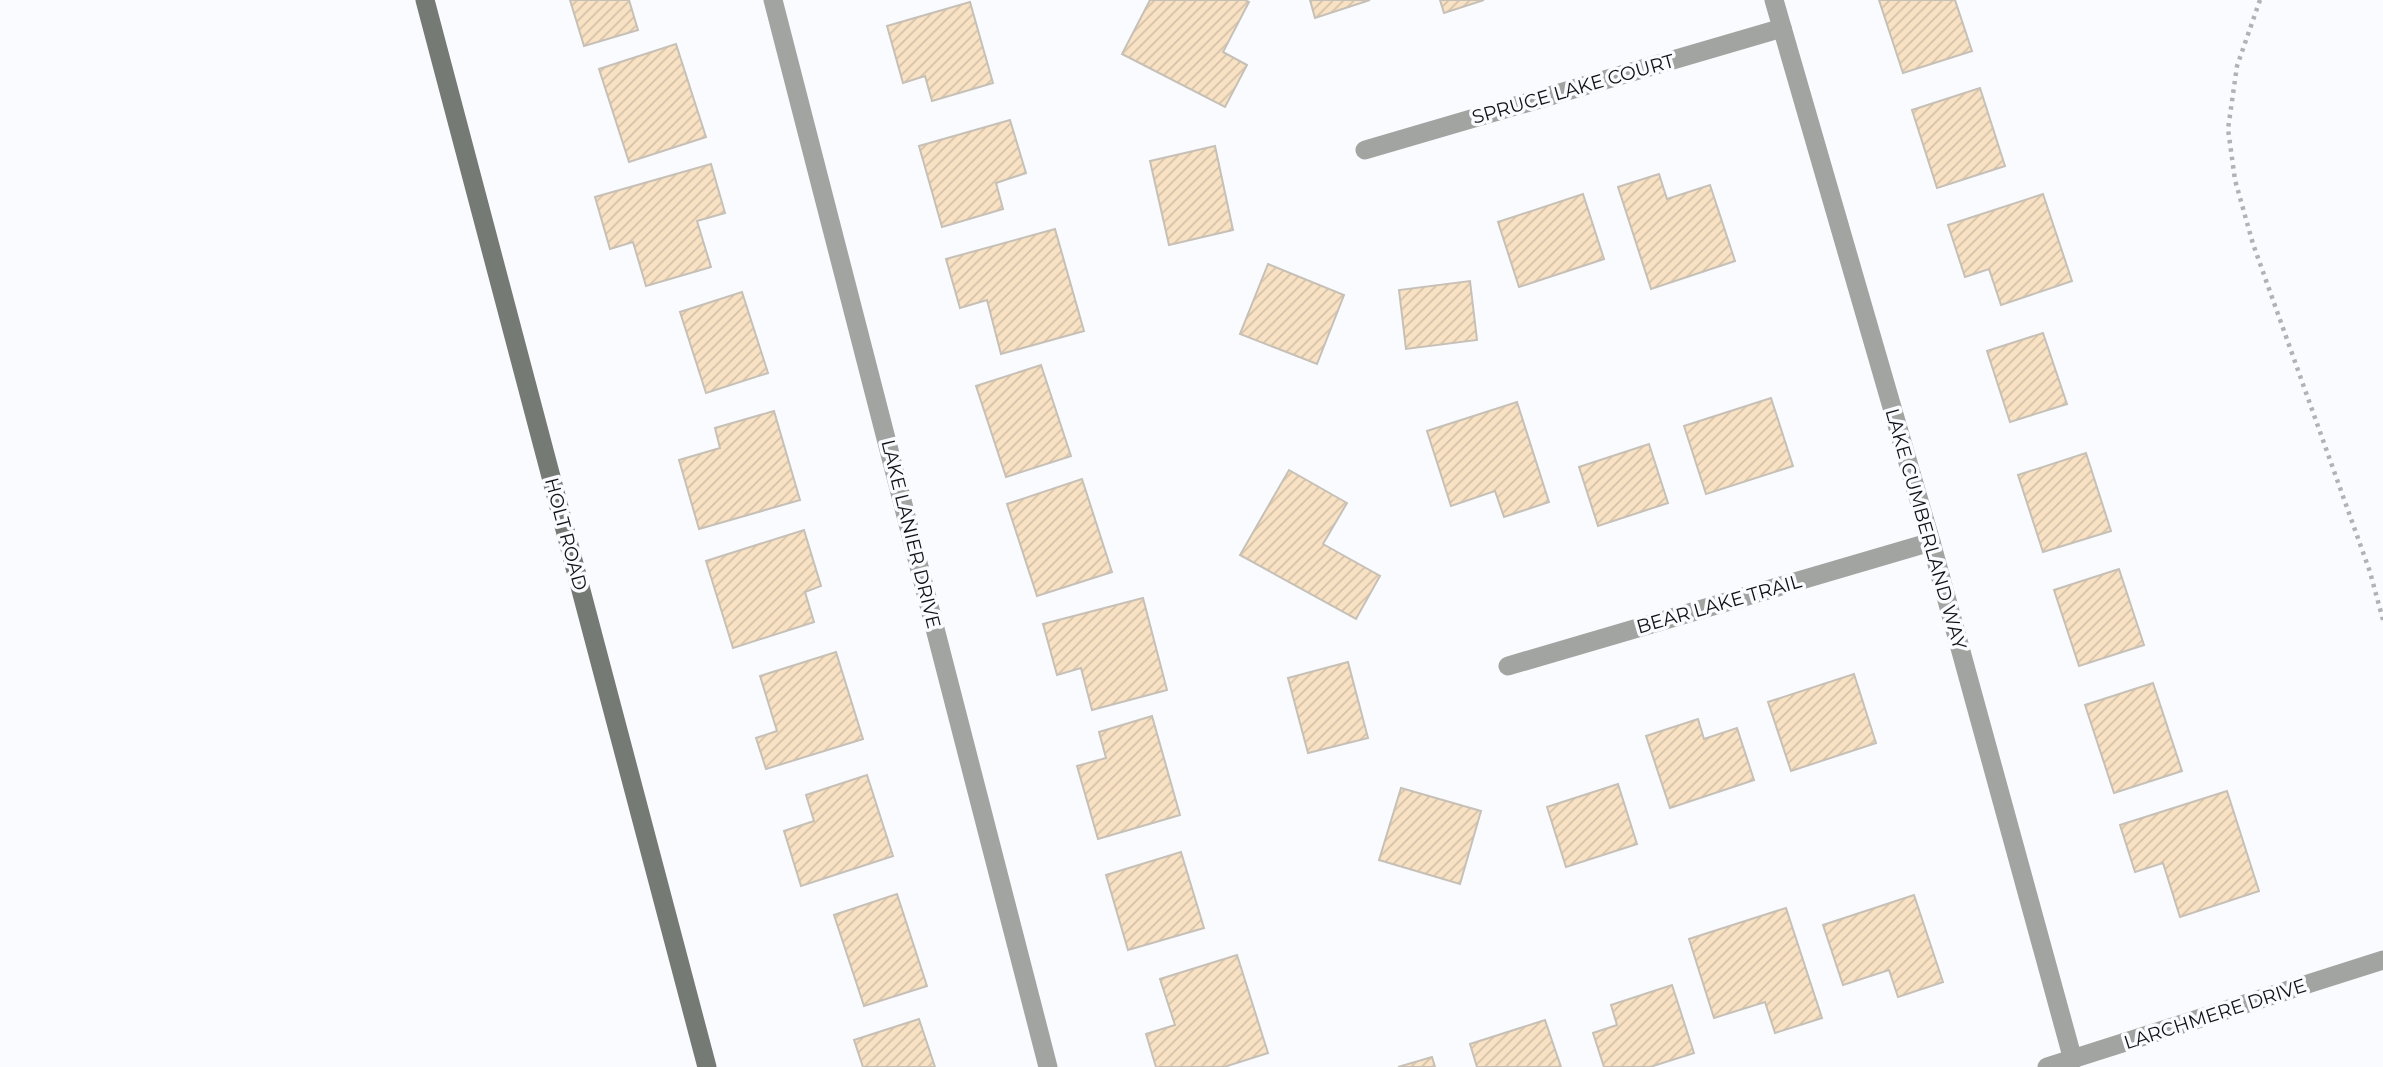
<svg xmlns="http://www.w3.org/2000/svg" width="2383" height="1067" font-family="Montserrat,sans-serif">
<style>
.building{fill:url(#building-hatch);stroke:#c6c0b7;stroke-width:2}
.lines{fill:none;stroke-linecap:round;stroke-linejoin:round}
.path{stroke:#b1b2b6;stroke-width:4.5;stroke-dasharray:3.5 5;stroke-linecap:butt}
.minor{stroke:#a1a4a0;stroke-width:19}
.secondary{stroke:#767a75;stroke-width:19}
.labels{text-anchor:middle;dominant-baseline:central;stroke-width:7;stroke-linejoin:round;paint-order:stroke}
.street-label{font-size:19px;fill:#101114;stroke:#fafbff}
</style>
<defs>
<pattern id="building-hatch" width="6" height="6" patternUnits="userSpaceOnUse" patternTransform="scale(1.75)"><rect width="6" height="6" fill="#f9e2c4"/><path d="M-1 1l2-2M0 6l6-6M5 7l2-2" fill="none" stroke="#d4c1a8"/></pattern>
</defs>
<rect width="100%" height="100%" fill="#fafbff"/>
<!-- building -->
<g class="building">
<polygon points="570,0 629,0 638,30 584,46"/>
<polygon points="1150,0 1245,0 1249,2 1223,52 1247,65 1225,107 1122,54"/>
<polygon points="1310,0 1370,0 1315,18"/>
<polygon points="1440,0 1484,0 1444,13"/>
<polygon points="1879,0 1955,0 1972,51 1903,73"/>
<polygon points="970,2 993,83 932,101 925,76 903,83 887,26"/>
<polygon points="676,44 706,137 629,162 599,69"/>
<polygon points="1980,88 2005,166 1937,188 1912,110"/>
<polygon points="1010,120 1026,173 996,183 1003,209 942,227 919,146"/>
<polygon points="1215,146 1233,230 1169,245 1150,161"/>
<polygon points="711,164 725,213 697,221 711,267 646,286 633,242 610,249 595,197"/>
<polygon points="1659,174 1667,199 1710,185 1735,261 1651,289 1618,187"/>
<polygon points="1583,194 1604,259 1519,287 1498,222"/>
<polygon points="2043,194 2072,281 2001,305 1989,269 1965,277 1948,225"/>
<polygon points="1055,229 1084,331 1001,354 987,300 960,308 946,259"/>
<polygon points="1268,264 1344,295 1317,364 1240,334"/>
<polygon points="1470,281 1477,340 1406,349 1399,290"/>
<polygon points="742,292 768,373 706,393 680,312"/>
<polygon points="2043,333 2067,404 2010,422 1987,351"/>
<polygon points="1041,365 1071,456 1006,477 976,386"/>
<polygon points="1771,398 1793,466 1706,494 1684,426"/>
<polygon points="1517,402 1549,502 1504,517 1495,491 1451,506 1427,431"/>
<polygon points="774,411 800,500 699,529 679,460 720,448 715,428"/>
<polygon points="1649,444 1668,503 1598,526 1579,467"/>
<polygon points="2086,453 2111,531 2043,552 2018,475"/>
<polygon points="1289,470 1347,503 1323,544 1380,576 1356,619 1240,555"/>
<polygon points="1082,479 1112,572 1037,596 1007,504"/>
<polygon points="804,530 821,586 805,592 814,622 733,648 706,561"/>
<polygon points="2119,569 2144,645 2079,666 2054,590"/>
<polygon points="1143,598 1167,690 1092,710 1081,668 1057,675 1043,624"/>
<polygon points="836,652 863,739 766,769 756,738 777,731 760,676"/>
<polygon points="1348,662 1368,738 1308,753 1288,678"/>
<polygon points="1854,674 1876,743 1791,771 1768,702"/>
<polygon points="2153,683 2182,771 2114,793 2085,705"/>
<polygon points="1152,716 1180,815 1098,839 1077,766 1106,758 1099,732"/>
<polygon points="1698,719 1704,739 1737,728 1754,780 1670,808 1646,736"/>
<polygon points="867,775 893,856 801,886 784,831 814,821 806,795"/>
<polygon points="1618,784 1637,844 1566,867 1547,807"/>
<polygon points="1401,788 1481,811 1460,884 1379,860"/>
<polygon points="2227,791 2259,891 2180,917 2163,863 2135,872 2120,825"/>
<polygon points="1181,852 1204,928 1128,950 1106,875"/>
<polygon points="897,894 927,986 864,1006 834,915"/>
<polygon points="1914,895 1943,982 1898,997 1889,970 1843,985 1823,925"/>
<polygon points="1786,908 1822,1018 1775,1033 1765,1002 1714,1018 1689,939"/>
<polygon points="1237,955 1268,1053 1224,1067 1156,1067 1146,1034 1175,1025 1160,979"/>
<polygon points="1672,985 1694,1053 1650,1067 1604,1067 1593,1033 1617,1025 1611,1005"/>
<polygon points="919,1019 935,1067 863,1067 854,1040"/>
<polygon points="1545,1020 1561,1067 1477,1067 1470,1044"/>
<polygon points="1432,1057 1435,1067 1398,1067"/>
</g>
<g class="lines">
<!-- path -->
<polyline class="path" points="2260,0 2237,66 2228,129 2235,180 2253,244 2370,572 2383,620"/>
<!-- minor -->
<g class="minor">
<polyline points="773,0 1048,1067"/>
<polyline points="1774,0 1931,542 2073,1060"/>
<polyline points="1365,150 1782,28"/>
<polyline points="1508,666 1931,542"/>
<polyline points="2047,1067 2383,960"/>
</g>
<!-- secondary -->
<polyline class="secondary" points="425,0 707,1067"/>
</g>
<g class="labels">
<!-- street labels -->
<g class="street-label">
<text transform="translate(1573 89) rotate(-16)">SPRUCE LAKE COURT</text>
<text transform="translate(1926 529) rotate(74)">LAKE CUMBERLAND WAY</text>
<text transform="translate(566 534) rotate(75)">HOLT ROAD</text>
<text transform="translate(911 534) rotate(76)">LAKE LANIER DRIVE</text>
<text transform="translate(1719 604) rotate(-16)">BEAR LAKE TRAIL</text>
<text transform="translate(2215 1014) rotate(-18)">LARCHMERE DRIVE</text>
</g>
</g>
</svg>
